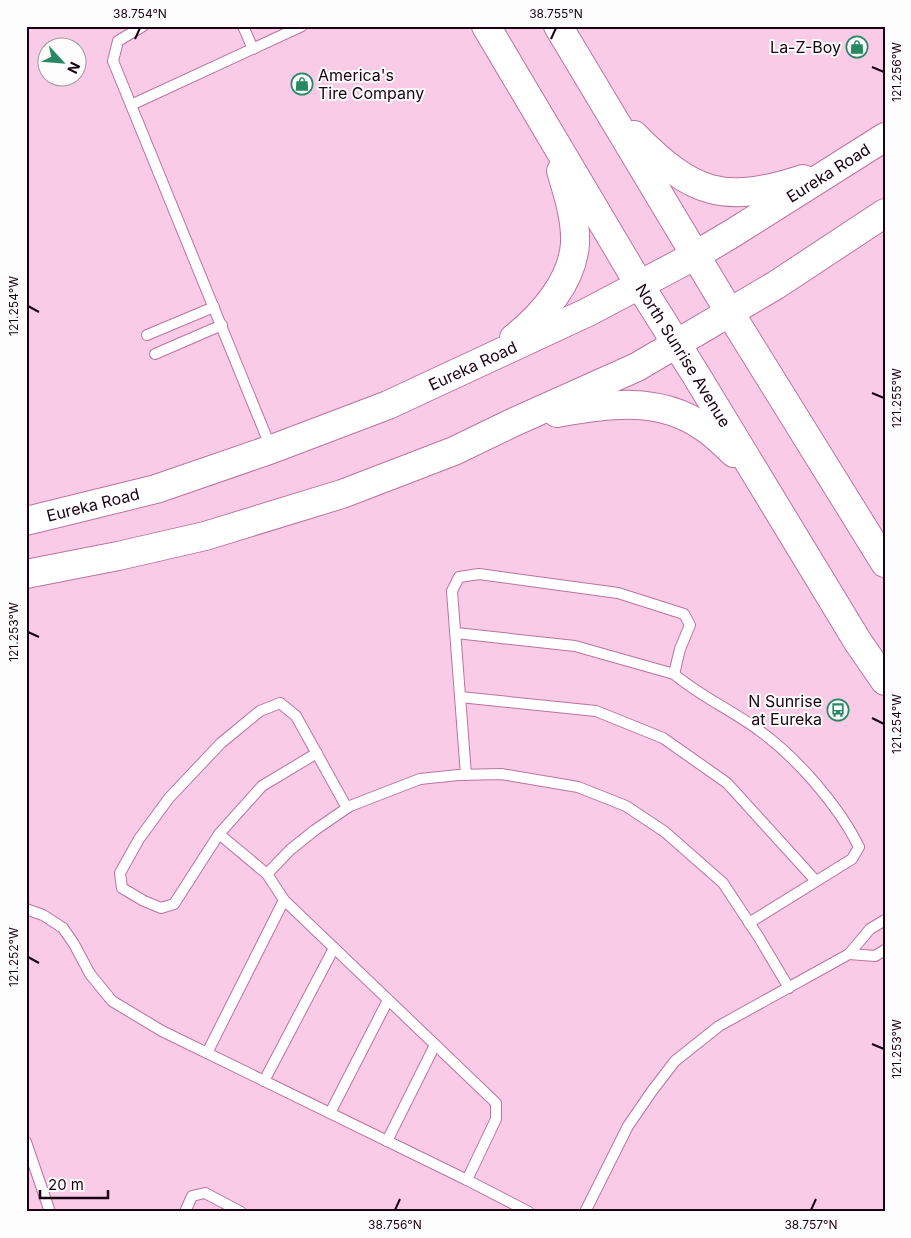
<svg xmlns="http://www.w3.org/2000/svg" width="911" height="1238" font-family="Inter,sans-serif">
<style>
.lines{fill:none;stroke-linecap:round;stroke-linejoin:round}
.service-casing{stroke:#ba73a0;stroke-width:12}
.secondary-casing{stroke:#ba73a0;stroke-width:30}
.service{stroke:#fff;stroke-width:10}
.secondary{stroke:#fff;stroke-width:28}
.ticks{fill:none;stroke:#1a0212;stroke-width:2}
.labels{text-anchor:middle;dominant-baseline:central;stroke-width:4;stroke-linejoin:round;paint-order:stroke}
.poi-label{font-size:16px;fill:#1a0212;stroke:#fcfcfc;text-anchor:end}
.street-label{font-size:16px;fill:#1a0212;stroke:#fcfcfc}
.neatline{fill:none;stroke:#1a0212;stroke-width:2}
.ticks-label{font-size:12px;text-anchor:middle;fill:#1a0212}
</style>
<rect width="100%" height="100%" fill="#facbe7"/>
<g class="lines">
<!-- service casing -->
<g class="service-casing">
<g id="service">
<polyline points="143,26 118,41 113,61 271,448"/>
<polyline points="243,26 253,49"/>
<polyline points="131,105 302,26"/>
<polyline points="147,335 214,307"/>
<polyline points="155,354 222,325"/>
<polyline points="456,633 575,646 674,674"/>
<polyline points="460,697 596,711 663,738 727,783 816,881"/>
<path d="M466 775 452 591 459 577 479 574 618 593 684 614 690 625 680 649 674 674C701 697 732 710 760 731 797 758 839 806 859 847L852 859 749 923"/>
<polyline points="219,834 262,786 317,753"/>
<polyline points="267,874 219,834 174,904 161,908 144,901 122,888 120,873 139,839 169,798 221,743 260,711 280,703 296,716 347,808"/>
<polyline points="26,909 43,915 63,928 74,944 90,974 112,1001 162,1031 467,1180"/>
<polyline points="885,920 870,929 849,954 875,956 885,950"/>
<polyline points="207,1053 284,900"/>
<polyline points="264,1081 334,948"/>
<polyline points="330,1113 388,1000"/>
<polyline points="387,1141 435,1045"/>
<polyline points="26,1142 50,1212"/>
<polyline points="185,1212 192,1196 205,1193 241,1212"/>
<polyline points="529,1212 467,1180 496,1119 496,1103 284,900 267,874 290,850 315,830 350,806 420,779 458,775 501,774 578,787 626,806 665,832 723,883 758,936 789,988"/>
<polyline points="585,1212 628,1126 652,1091 675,1061 719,1026 849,954"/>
</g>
</g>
<!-- secondary casing -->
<g class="secondary-casing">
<g id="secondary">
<path id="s1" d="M486 26 639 284 696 375 858 642 885 681"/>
<polyline points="558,26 730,313 885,563"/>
<path d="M634 135C692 194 723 205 803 179"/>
<path d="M514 338C542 316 573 281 575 243 576 219 568 194 561 171"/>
<path d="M557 413C607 404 658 396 702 426 714 433 724 444 734 453"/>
<path id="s2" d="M26 521 156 489 272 449 388 405 588 312 696 255 733 233 885 137"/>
<polyline points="26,574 118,556 205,536 342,494 454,451 514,422 637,367 776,285 885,213"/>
</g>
</g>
<!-- service -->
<use href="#service" class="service"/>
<!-- secondary -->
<use href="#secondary" class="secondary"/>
</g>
<!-- ticks -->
<path class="ticks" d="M135 39 140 28M551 39 556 28M872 67 884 72M28 306 39 312M872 393 884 398M28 632 39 637M872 718 884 724M28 957 39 963M872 1044 884 1049M395 1210 400 1199M811 1210 816 1199"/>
<!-- icons -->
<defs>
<g id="shop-ring" transform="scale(1.125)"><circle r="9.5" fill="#fcfcfc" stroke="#278861" stroke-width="1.5"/><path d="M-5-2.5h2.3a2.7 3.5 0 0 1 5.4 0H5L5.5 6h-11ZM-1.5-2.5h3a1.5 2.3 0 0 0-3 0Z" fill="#278861"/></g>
<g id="bus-ring" transform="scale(1.125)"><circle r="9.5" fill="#fcfcfc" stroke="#278861" stroke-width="1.5"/><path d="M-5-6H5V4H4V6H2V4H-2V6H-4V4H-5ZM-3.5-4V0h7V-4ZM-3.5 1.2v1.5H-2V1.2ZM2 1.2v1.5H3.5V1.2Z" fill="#278861"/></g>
</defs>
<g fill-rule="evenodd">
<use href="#shop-ring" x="857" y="47"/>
<use href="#shop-ring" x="302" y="84"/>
<use href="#bus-ring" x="838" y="710"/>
</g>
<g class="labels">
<!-- poi labels -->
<g class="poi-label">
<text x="841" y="47">La-Z-Boy</text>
<text x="318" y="75" text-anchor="start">America's<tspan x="318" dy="18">Tire Company</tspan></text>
<text x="822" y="701">N Sunrise<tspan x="822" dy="18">at Eureka</tspan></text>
</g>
<!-- street labels -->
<g class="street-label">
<text stroke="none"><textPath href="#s2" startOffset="879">Eureka Road</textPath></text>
<text stroke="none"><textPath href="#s1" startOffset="384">North Sunrise Avenue</textPath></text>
<text stroke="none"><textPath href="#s2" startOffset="474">Eureka Road</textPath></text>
<text stroke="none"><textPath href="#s2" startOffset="69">Eureka Road</textPath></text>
</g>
</g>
<!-- border -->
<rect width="911" height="1238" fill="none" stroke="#fcfcfc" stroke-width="55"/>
<!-- north arrow -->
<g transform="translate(62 62) rotate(116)"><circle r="24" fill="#fcfcfc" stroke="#a2989e"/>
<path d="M0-4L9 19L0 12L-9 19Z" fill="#278861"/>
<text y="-8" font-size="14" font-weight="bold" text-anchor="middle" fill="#1a0212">N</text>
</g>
<!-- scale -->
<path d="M40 1190v8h68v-8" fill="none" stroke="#1a0212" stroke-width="2.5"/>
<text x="48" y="1190" font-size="15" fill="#1a0212" stroke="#fcfcfc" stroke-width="4" paint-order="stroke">20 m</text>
<rect x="28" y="28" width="856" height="1182" class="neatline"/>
<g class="ticks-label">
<text x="140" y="18">38.754°N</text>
<text x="556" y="18">38.755°N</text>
<text transform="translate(897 72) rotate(-90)" y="4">121.256°W</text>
<text transform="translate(14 306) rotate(-90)" y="4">121.254°W</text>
<text transform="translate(897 398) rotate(-90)" y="4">121.255°W</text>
<text transform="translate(14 632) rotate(-90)" y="4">121.253°W</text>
<text transform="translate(897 724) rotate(-90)" y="4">121.254°W</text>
<text transform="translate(14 957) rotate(-90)" y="4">121.252°W</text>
<text transform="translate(897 1049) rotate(-90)" y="4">121.253°W</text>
<text x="395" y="1229">38.756°N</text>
<text x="811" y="1229">38.757°N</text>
</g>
</svg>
